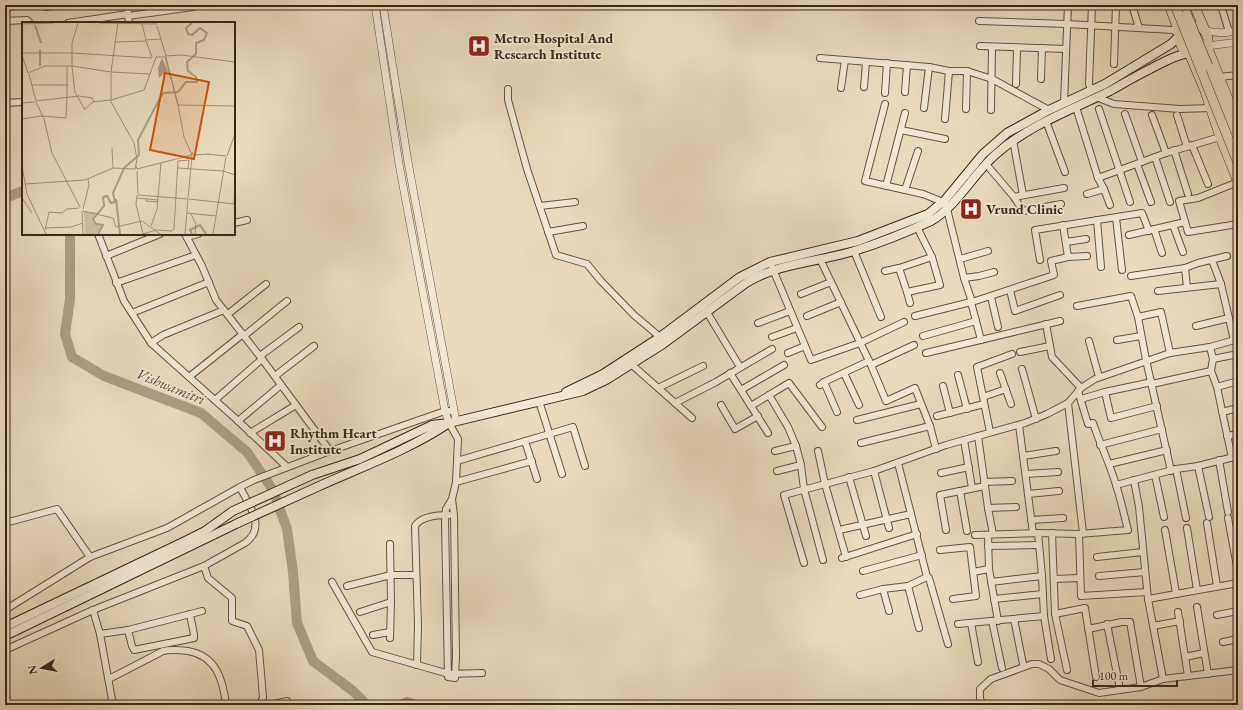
<svg xmlns="http://www.w3.org/2000/svg" width="1243" height="710" font-family="'EB Garamond',serif">
<style>
.lines{fill:none;stroke-linecap:round;stroke-linejoin:round}
.river{stroke:#ac9e84;stroke-width:10}
.minor-casing{stroke:#645540;stroke-width:8}
.tertiary-casing{stroke:#645540;stroke-width:8}
.secondary-casing{stroke:#382816;stroke-width:10}
.primary-casing{stroke:#382816;stroke-width:10}
.minor{stroke:#f0e8d3;stroke-width:6}
.tertiary{stroke:#f0e8d3;stroke-width:7}
.secondary{stroke:#f0e8d3;stroke-width:8}
.primary{stroke:#e8dbbc;stroke-width:9}
.secondary-bridge-casing{stroke:#382816;stroke-width:10;stroke-linecap:butt}
.primary-bridge-casing{stroke:#382816;stroke-width:10;stroke-linecap:butt}
.secondary-bridge{stroke:#f0e8d3;stroke-width:8}
.primary-bridge{stroke:#e8dbbc;stroke-width:9}
.labels{text-anchor:middle;dominant-baseline:central;stroke-width:3.5;stroke-linejoin:round;paint-order:stroke}
.poi-label{font-size:14px;font-weight:bold;fill:#382816;stroke:#f0e8d3;text-anchor:start}
.water-label{font-size:15px;font-style:italic;fill:#5b4b37;stroke:#f0e8d3}
.inset-river{fill:none;stroke:#ac9e84;stroke-width:2}
.inset-road{fill:none;stroke:#a2937a;stroke-width:1}
.view{fill:#ce520e;fill-opacity:0.15;stroke:#ce520e;stroke-width:2}
.inset-edge{fill:none;stroke:#382816;stroke-width:2}
</style>
<rect width="100%" height="100%" fill="#e8dbbc"/>
<filter id="stains"><feTurbulence type="fractalNoise" baseFrequency=".005" numOctaves="4"/><feColorMatrix values="0 0 0 0 .2 0 0 0 0 .09 0 0 0 0 .02 0 0 0 .5 -.17"/></filter>
<radialGradient id="worn" r=".72"><stop offset=".6" stop-color="#630" stop-opacity="0"/><stop offset="1" stop-color="#630" stop-opacity=".3"/></radialGradient>
<g class="lines">
<!-- river -->
<g class="river">
<polyline points="5,198 23,191"/>
<polyline points="70,234 70,299 65,334 72,357 104,376 201,413 247,452 273,490 287,529 293,572 297,623 313,661 353,691 367,705"/>
<polyline points="400,705 407,702 417,705"/>
</g>
<!-- minor casing -->
<g class="minor-casing">
<g id="minor">
<polyline points="127,5 129,23"/>
<polyline points="1132,5 1139,28"/>
<polyline points="1221,5 1229,32"/>
<polyline points="46,7 58,5"/>
<polyline points="128,16 193,7"/>
<polyline points="5,21 27,20 30,23"/>
<polyline points="979,21 1067,24 1173,30 1180,35"/>
<polyline points="68,23 128,14"/>
<polyline points="980,46 1066,49"/>
<polyline points="820,58 929,67 949,71 967,71 992,79 1049,110"/>
<polyline points="1114,64 1116,5"/>
<polyline points="1219,77 1238,75"/>
<polyline points="1041,79 1042,48"/>
<polyline points="1016,84 1017,48"/>
<polyline points="864,87 866,62"/>
<polyline points="841,88 845,60"/>
<polyline points="508,89 508,100 527,169 556,255 587,264 601,281 634,315 660,337"/>
<polyline points="1091,90 1089,84 1092,5"/>
<polyline points="905,92 907,65"/>
<polyline points="885,93 887,63"/>
<polyline points="1096,97 1114,104 1180,109 1211,108"/>
<polyline points="5,103 23,102"/>
<polyline points="1064,103 1068,5"/>
<polyline points="885,104 865,181 923,194 943,202 947,209 964,278 972,302 971,302 981,340"/>
<polyline points="1076,107 1098,178 1166,153 1220,137"/>
<polyline points="924,108 929,67"/>
<polyline points="966,109 967,71"/>
<polyline points="1099,109 1130,202"/>
<polyline points="991,110 992,47"/>
<polyline points="1125,114 1142,162"/>
<polyline points="1152,115 1166,153"/>
<polyline points="1177,115 1187,147"/>
<polyline points="945,119 949,71"/>
<polyline points="1046,121 1065,172"/>
<polyline points="901,130 945,139"/>
<polyline points="1013,140 1023,195"/>
<polyline points="1192,145 1208,184"/>
<polyline points="1174,150 1188,194"/>
<polyline points="1155,157 1170,202"/>
<polyline points="986,164 1014,197 1023,211 1061,204"/>
<polyline points="1137,164 1151,202"/>
<polyline points="1098,178 1104,189 1110,205"/>
<polyline points="1238,182 1198,198 1179,201 1188,232 1238,224"/>
<polyline points="886,186 905,113"/>
<polyline points="905,190 918,151"/>
<polyline points="1087,194 1104,189"/>
<polyline points="1014,197 1064,188"/>
<polyline points="540,206 575,202"/>
<polyline points="1116,218 1122,270"/>
<polyline points="1097,220 1101,267"/>
<polyline points="234,223 247,220"/>
<polyline points="1063,225 1068,257 1087,256"/>
<polyline points="1173,225 1183,252"/>
<polyline points="1154,229 1162,253"/>
<polyline points="548,232 583,226"/>
<polyline points="98,234 124,301 151,343 236,419 287,467"/>
<polyline points="185,234 202,266 216,300 262,359"/>
<polyline points="1129,235 1185,222"/>
<polyline points="187,237 198,234"/>
<polyline points="1066,242 1086,239"/>
<polyline points="854,251 881,317"/>
<polyline points="106,256 160,234"/>
<polyline points="820,259 871,365 886,401 915,388 930,426 936,449"/>
<polyline points="960,259 988,251"/>
<polyline points="1040,260 1035,230 1142,213 1149,231"/>
<polyline points="1212,260 1221,284 1234,340"/>
<polyline points="772,267 811,360 860,343 904,322"/>
<polyline points="899,268 907,292 910,303"/>
<polyline points="1185,268 1187,287"/>
<polyline points="885,271 899,268 932,257"/>
<polyline points="1131,276 1185,268 1198,263 1227,256"/>
<polyline points="964,278 979,276 994,272"/>
<polyline points="116,283 196,255"/>
<polyline points="1010,290 1015,311 1060,295"/>
<polyline points="1158,291 1221,284"/>
<polyline points="907,292 940,285 932,257 917,227"/>
<polyline points="801,294 831,282"/>
<polyline points="991,297 998,327"/>
<polyline points="972,302 1054,275 1051,261 1068,257"/>
<polyline points="1077,306 1131,296 1138,317 1146,360 1171,471"/>
<polyline points="705,309 740,367"/>
<polyline points="132,313 209,282"/>
<polyline points="228,314 266,284"/>
<polyline points="807,316 841,302"/>
<polyline points="915,316 971,302"/>
<polyline points="1138,317 1161,312 1170,353"/>
<polyline points="758,323 790,311"/>
<polyline points="1046,324 1052,357 1081,388"/>
<polyline points="1196,326 1229,318"/>
<polyline points="244,336 287,301"/>
<polyline points="923,336 976,321"/>
<polyline points="772,337 797,328"/>
<polyline points="1117,340 1141,336"/>
<polyline points="1089,341 1099,377"/>
<polyline points="151,343 163,335 224,310"/>
<polyline points="1210,347 1213,359 1211,371 1217,387 1232,458"/>
<polyline points="1020,352 1050,346"/>
<polyline points="788,353 805,346"/>
<polyline points="926,353 1060,321"/>
<polyline points="260,356 299,327"/>
<polyline points="1213,359 1238,354"/>
<polyline points="631,364 692,418"/>
<polyline points="871,365 914,345"/>
<polyline points="1022,369 1036,419"/>
<polyline points="730,373 768,433"/>
<polyline points="844,373 859,405"/>
<polyline points="1000,373 1011,404"/>
<polyline points="958,375 967,409"/>
<polyline points="275,376 314,346"/>
<polyline points="189,377 243,334"/>
<polyline points="824,382 837,412"/>
<polyline points="1152,384 1211,371"/>
<polyline points="820,385 824,382 869,361"/>
<polyline points="943,386 950,413"/>
<polyline points="1217,387 1238,381"/>
<polyline points="658,388 703,366"/>
<polyline points="741,390 784,365"/>
<polyline points="1105,392 1111,418 1157,406"/>
<polyline points="769,395 788,427 796,446 801,465 804,489 823,560"/>
<polyline points="983,397 1006,389"/>
<polyline points="1081,399 1105,392 1152,382"/>
<polyline points="215,400 262,359 330,451"/>
<polyline points="539,401 562,474"/>
<polyline points="675,403 716,382 772,349"/>
<polyline points="1068,403 1083,533"/>
<polyline points="721,405 735,429 758,416"/>
<polyline points="751,406 789,383 822,427"/>
<polyline points="1222,412 1238,408"/>
<polyline points="937,416 984,404"/>
<polyline points="857,420 921,404"/>
<polyline points="238,421 281,385"/>
<polyline points="449,423 458,439 457,461 456,482 452,499 446,509 445,521 448,677 455,678 456,656 454,515 452,499"/>
<polyline points="1019,425 1033,533"/>
<polyline points="990,432 977,367 1012,354"/>
<polyline points="250,433 296,405"/>
<polyline points="978,436 988,508 993,534"/>
<polyline points="1227,436 1238,434"/>
<polyline points="964,440 972,488"/>
<polyline points="525,441 537,479"/>
<polyline points="861,443 930,426"/>
<polyline points="1100,445 1162,429"/>
<polyline points="775,451 796,446"/>
<polyline points="818,451 825,484 846,557"/>
<polyline points="1023,456 1056,451"/>
<polyline points="1219,460 1228,512"/>
<polyline points="457,461 573,427 585,466"/>
<polyline points="898,463 927,577"/>
<polyline points="1109,464 1167,450"/>
<polyline points="1198,466 1209,517"/>
<polyline points="1176,469 1186,518"/>
<polyline points="777,471 801,465"/>
<polyline points="874,471 889,528"/>
<polyline points="941,473 969,467"/>
<polyline points="1026,474 1058,472"/>
<polyline points="1155,475 1164,517"/>
<polyline points="849,477 866,536"/>
<polyline points="1134,480 1139,507 1148,599 1163,679"/>
<polyline points="456,482 532,461"/>
<polyline points="984,482 1012,481"/>
<polyline points="1116,485 1176,469 1198,466 1238,456"/>
<polyline points="960,491 967,531"/>
<polyline points="1028,494 1059,491"/>
<polyline points="988,508 1016,507"/>
<polyline points="1228,518 1238,572"/>
<polyline points="1031,520 1063,518"/>
<polyline points="5,523 57,509 90,557"/>
<polyline points="1207,523 1217,586"/>
<polyline points="1187,528 1197,590"/>
<polyline points="839,530 911,514"/>
<polyline points="946,530 940,495 985,486"/>
<polyline points="1165,530 1176,593"/>
<polyline points="1038,533 1042,576 1044,616 1051,659"/>
<polyline points="1052,533 1055,614 1067,670"/>
<polyline points="1079,534 1081,596 1147,592"/>
<path d="M975 535 1038 533 1079 534 1128 530C1124 515 1121 500 1116 485 1110 464 1100 444 1093 423L1088 424 1078 391"/>
<polyline points="988,535 989,569 998,621"/>
<polyline points="390,544 391,602 390,638"/>
<polyline points="988,546 1038,545"/>
<polyline points="940,550 970,547 976,596 953,599"/>
<polyline points="1097,557 1143,552"/>
<polyline points="842,558 917,534"/>
<polyline points="804,563 784,495 874,471 946,445 1025,423 1047,414 1068,403 1081,388 1095,379 1170,353 1210,347 1238,339"/>
<polyline points="204,566 208,578 232,598 232,621 247,626 259,650 263,697 260,705"/>
<polyline points="863,571 922,555"/>
<polyline points="973,572 989,569"/>
<polyline points="1099,576 1145,572"/>
<polyline points="1054,579 1080,578"/>
<polyline points="332,582 372,652 449,674 482,673"/>
<polyline points="991,582 1042,576"/>
<polyline points="347,586 391,575 416,575"/>
<polyline points="908,586 919,628"/>
<polyline points="883,589 889,611"/>
<polyline points="860,595 883,589 908,586 927,577 929,578 948,644"/>
<polyline points="994,599 1043,594"/>
<polyline points="1148,599 1238,583"/>
<polyline points="1197,607 1208,674"/>
<polyline points="5,610 90,557 167,528 240,487 254,480 330,451 445,411 453,411"/>
<polyline points="93,610 100,634 113,705"/>
<polyline points="360,612 391,602"/>
<polyline points="1178,612 1188,676"/>
<polyline points="1055,614 1085,608 1096,677"/>
<polyline points="1217,615 1238,611"/>
<polyline points="1014,619 1023,664"/>
<polyline points="992,621 1002,668"/>
<polyline points="971,623 978,662"/>
<polyline points="958,624 1044,616"/>
<polyline points="1107,624 1120,689"/>
<polyline points="1153,626 1180,621"/>
<polyline points="1088,629 1122,622 1130,622 1141,687"/>
<polyline points="128,630 132,646 134,650 194,638 194,635 190,614"/>
<polyline points="100,634 128,630 202,611"/>
<polyline points="373,635 390,632"/>
<polyline points="1223,642 1238,639"/>
<path d="M5 650 93 610 204 566 245 543C267 527 249 506 240 487"/>
<polyline points="1185,657 1204,653"/>
<path d="M417 665 418 625 415 526C421 516 439 515 449 515"/>
<path d="M109 679 163 651C171 649 180 650 188 651 216 656 223 679 226 705"/>
<polyline points="260,705 274,704 287,701"/>
<polyline points="982,705 980,698 980,689 991,679 1032,664 1039,664 1049,669 1060,680 1099,693 1141,687 1163,679 1238,670"/>
</g>
</g>
<!-- tertiary casing -->
<g class="tertiary-casing">
<g id="tertiary">
<polyline points="375,5 399,164 445,411 449,423"/>
<polyline points="383,5 408,162 456,421"/>
<path d="M1205 30C1216 34 1226 33 1238 31"/>
<polyline points="1207,46 1238,42"/>
</g>
</g>
<!-- secondary casing -->
<g class="secondary-casing">
<g id="secondary">
<polyline points="566,392 603,374 660,337 740,277 770,262 858,241 928,214 945,200 983,154 1007,133 1049,110 1105,84 1171,44 1180,35"/>
<path d="M449 423 583 391 606 380 663 344 746 283C778 263 818 262 854 251 880 243 907 232 931 221 958 205 973 174 996 154 1029 125 1071 110 1110 91 1124 83 1138 75 1152 68 1164 62 1175 55 1189 53"/>
<path d="M312 475 360 459 432 425 449 423C409 450 361 467 317 487"/>
<polyline points="5,627 183,542 205,531 233,511"/>
<polyline points="5,636 238,523"/>
</g>
</g>
<!-- primary casing -->
<g class="primary-casing">
<g id="primary">
<polyline points="1169,5 1180,35"/>
<polyline points="1183,5 1187,15"/>
<polyline points="1194,5 1205,30"/>
<circle cx="1194" cy="40" r="14"/>
<polyline points="1207,46 1238,124"/>
<polyline points="1189,53 1205,91 1220,137 1238,182"/>
<polyline points="1208,66 1238,145"/>
</g>
</g>
<!-- minor -->
<use href="#minor" class="minor"/>
<!-- tertiary -->
<use href="#tertiary" class="tertiary"/>
<!-- secondary -->
<use href="#secondary" class="secondary"/>
<!-- primary -->
<use href="#primary" class="primary"/>
<!-- secondary-bridge casing -->
<g class="secondary-bridge-casing">
<g id="secondary-bridge">
<polyline points="233,511 312,475"/>
<polyline points="238,523 317,487"/>
</g>
</g>
<!-- primary-bridge casing -->
<g class="primary-bridge-casing">
<g id="primary-bridge">
<polyline points="1175,5 1238,163"/>
<polyline points="1187,15 1208,66"/>
</g>
</g>
<!-- secondary-bridge -->
<use href="#secondary-bridge" class="secondary-bridge"/>
<!-- primary-bridge -->
<use href="#primary-bridge" class="primary-bridge"/>
</g>
<!-- icons -->
<defs>
<g id="hospital-square" transform="scale(1.15)"><rect x="-9" y="-9" width="18" height="18" rx="4" fill="#8f2418" stroke="#f0e8d3"/><path d="M-5-5h3v3.5h4V-5h3V5h-3V1.5h-4V5h-3Z" fill="#fff"/></g>
</defs>
<g fill-rule="evenodd">
<use href="#hospital-square" x="479" y="46"/>
<use href="#hospital-square" x="971" y="209"/>
<use href="#hospital-square" x="275" y="441"/>
</g>
<g class="labels">
<!-- poi labels -->
<g class="poi-label">
<text x="494" y="38">Metro Hospital And<tspan x="494" dy="16">Research Institute</tspan></text>
<text x="986" y="209">Vrund Clinic</text>
<text x="290" y="433">Rhythm Heart<tspan x="290" dy="16">Institute</tspan></text>
</g>
<!-- water labels -->
<g class="water-label">
<text transform="translate(171 386) rotate(22)">Vishwamitri</text>
</g>
</g>
<!-- overview -->
<g transform="translate(22 22)">
<rect width="213" height="213" fill="#e8dbbc"/>
<path d="M62 190H74L70 199 80 204 74 212H63Z" fill="#cabda0"/>
<path d="M140 36 146 49 137 56 136 46Z" fill="#ac9e84"/>
<path class="inset-river" d="M13 3 19 21M18 44V28M94 177 98 212M76 212 81 203 74 202 71 197 82 184 81 175 85 174 89 181 93 180 91 171 102 146 117 133 116 118 139 74 142 71 156 70 164 60H175L174 55 166 49 165 40 174 32V21L182 18 185 11 178 6 170 13 166 12 164 6 170 1M170 212 168 208 178 203 184 212"/>
<path class="inset-road" d="M77 1 135 2M0 2 32 1M120 2 124 18M135 4 144 34 159 33 213 40M124 18 138 17M124 19 130 35M92 20 124 19M0 31H50L130 36M0 33 6 51M143 35 156 83 144 35M50 44V21L56 1M50 44 89 50M50 45 53 70 63 88M89 50 96 1M89 50 128 52 134 35H144M6 51 23 44H50M89 51V78M7 52 14 79M10 63H46M45 75V44M89 78 122 68 128 52M14 79 57 74 70 76 72 80M14 80 22 97 30 131 58 185M0 81 13 80M156 83 213 84M63 87 71 80 88 78M0 97 20 94 44 96 45 75M90 126 91 146M170 130 171 133 187 132M185 132 204 134M205 134 213 112M0 144 5 172 24 212M114 144 115 147 170 133 162 115 156 83M156 146 201 149 213 153M115 149 116 172M3 162 63 158 91 146 113 147 115 137 112 121 88 78M115 173 114 182 121 212M116 173 166 177M0 176 10 191M115 176 136 178M124 176V179L136 180M166 176 170 134M167 177 213 182M212 182 213 159M61 187 67 163 66 157M60 189 61 212M61 189 91 196 94 205 120 199 138 212M165 191 194 194M169 192 174 202 173 212M129 204 135 187 139 141M23 206 49 205 61 201M23 208 27 190 40 191 45 187 57 186M134 208 150 209 152 207 156 139 167 138 166 147M121 212 134 208M163 212 166 177M191 212 204 135"/>
<path class="view" d="M143 51 187 60 172 137 128 128Z"/>
<rect width="213" height="213" class="inset-edge"/>
</g>
<!-- margin -->
<rect width="1243" height="710" fill="none" stroke="#e8dbbc" stroke-width="20"/>
<rect x="6" y="6" width="1231" height="698" fill="none" stroke="#382816" stroke-width="2"/>
<rect x="10" y="10" width="1223" height="690" fill="none" stroke="#382816"/>
<!-- north arrow -->
<g transform="translate(42 668) rotate(259)" stroke="#f0e8d3" stroke-width="3" paint-order="stroke">
<path d="M0-3L7 15L0 10L-7 15Z" fill="#382816"/>
<text y="-6" font-size="11" font-weight="bold" text-anchor="middle" fill="#382816">N</text>
</g>
<!-- scale -->
<path d="M1093 680v6h84v-6" fill="none" stroke="#382816" stroke-width="2"/>
<text x="1099" y="680" font-size="12" fill="#382816" stroke="#f0e8d3" stroke-width="3" paint-order="stroke">100 m</text>
<rect width="100%" height="100%" filter="url(#stains)"/>
<rect width="100%" height="100%" fill="url(#worn)"/>
</svg>
